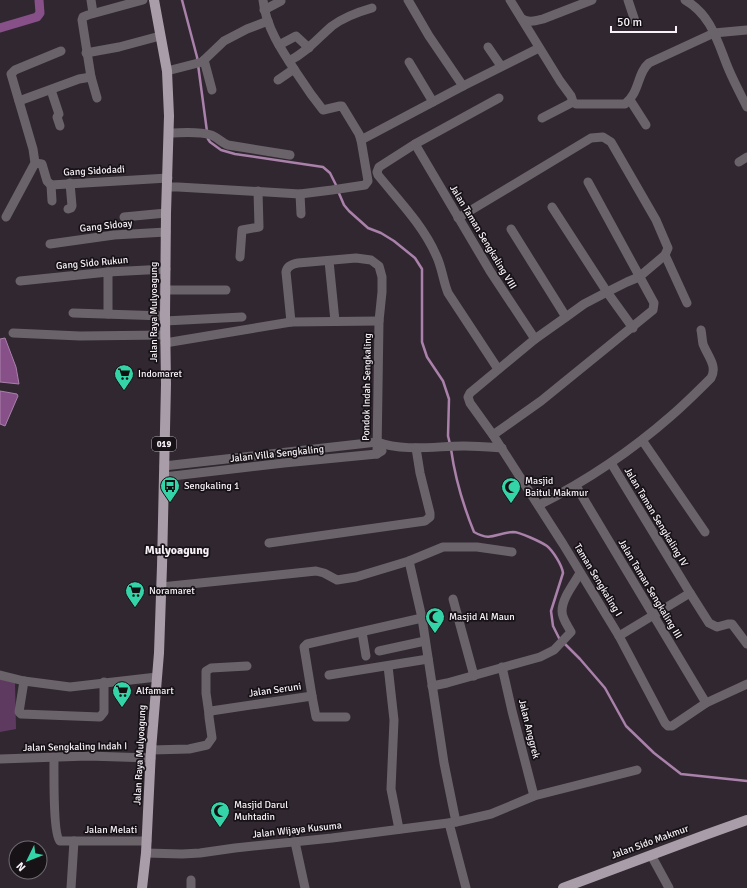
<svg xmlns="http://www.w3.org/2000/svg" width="747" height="888" font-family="Signika,sans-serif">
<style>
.green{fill:#5f3a60}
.water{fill:#875089;stroke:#a981aa}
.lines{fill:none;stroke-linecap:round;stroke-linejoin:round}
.stream{stroke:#a981aa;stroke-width:2.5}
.canal{stroke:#875089;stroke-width:9}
.minor{stroke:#6a646a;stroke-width:9}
.major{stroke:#a89da8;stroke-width:10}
.labels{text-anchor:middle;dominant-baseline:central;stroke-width:3.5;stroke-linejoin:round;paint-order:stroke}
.shield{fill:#161216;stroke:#b4afb4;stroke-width:1}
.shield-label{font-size:9px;font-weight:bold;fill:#f8f2f8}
.street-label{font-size:10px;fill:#f8f2f8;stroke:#161216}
.poi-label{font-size:10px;fill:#f8f2f8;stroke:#161216;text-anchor:start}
.quarter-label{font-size:12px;font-weight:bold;fill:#f8f2f8;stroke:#161216}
</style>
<rect width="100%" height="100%" fill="#312731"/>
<!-- green -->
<polygon class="green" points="0,679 15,683 16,729 0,732"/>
<!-- water -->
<g class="water">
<polygon points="5,338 16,367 19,384 0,382 0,339"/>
<polygon points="0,391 17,394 18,396 5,426 0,424"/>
</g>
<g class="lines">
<!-- stream -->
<g class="stream">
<polyline points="182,0 197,57 208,139 210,142 221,150 235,154 323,167 330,173 337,187"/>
<polyline points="338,191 344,205 349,211 368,228 381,233 394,241 415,258 422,269 422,342 427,357 443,381 449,399 448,436 450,444"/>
<path d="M451 449C455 478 463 505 474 532 492 542 495 533 513 532 520 532 541 542 547 546 553 551 562 565 563 573L551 611 553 626 559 638 580 659 605 688 626 726 654 753 681 774 747 781"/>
</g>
<!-- canal -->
<polyline class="canal" points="0,28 37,17 40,13 39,0"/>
<!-- minor -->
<g class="minor">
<polyline points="91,0 93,13"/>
<path d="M263 0C266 29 284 54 300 78 307 89 315 100 323 110L340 106H342L359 134 361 140 463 86 539 48"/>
<polyline points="408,0 429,36 463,86"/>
<path d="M510 0 560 81 571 96 573 102 576 104H625C640 92 637 73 649 63L714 33 747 30"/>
<polyline points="628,0 635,21"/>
<path d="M685 0C712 15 718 44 729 70 734 82 741 95 747 107"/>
<polyline points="264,10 281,1"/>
<path d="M522 19C529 23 535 21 543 19L592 0"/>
<polyline points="279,45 296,36 309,48"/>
<polyline points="488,47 501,66"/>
<polyline points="86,53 119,47 160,36"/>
<polyline points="204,60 212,90"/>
<path d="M289 61C306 53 318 38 332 26 344 17 358 12 372 8"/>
<polyline points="409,62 433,102"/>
<polyline points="167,71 202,62 224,41 247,29 268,21"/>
<polyline points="278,80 294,69"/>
<polyline points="51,90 59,114 57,117 60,126"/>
<polyline points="97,98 91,77 82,20 83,17 88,15 143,0"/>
<polyline points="630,100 646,125"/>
<polyline points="19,101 79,79 91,77"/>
<polyline points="542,118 573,102"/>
<path d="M169 133C182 133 198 131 211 135 217 137 222 143 228 145L290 155"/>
<polyline points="415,144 490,271 535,339"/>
<polyline points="739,162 747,157"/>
<polyline points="35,163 42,164 47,181 51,185 168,178"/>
<polyline points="51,185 52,201"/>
<polyline points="167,187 178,187 300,194 332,190 365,185 368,181 361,140"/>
<polyline points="300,194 301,214"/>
<polyline points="552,207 607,292 633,328"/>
<polyline points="68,209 71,208 72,206 70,183"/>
<polyline points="6,217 35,163 33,149 11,74 15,70 61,51"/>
<polyline points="124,217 166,213"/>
<polyline points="458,218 591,138 603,137 611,142 656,220 668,248 665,255 639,277 627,282 607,292 584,304 566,317 535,339 470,393 468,397 470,403 493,435 563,544 619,636 665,723 668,726 672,726 706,703 747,684"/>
<polyline points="511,229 566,317"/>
<polyline points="50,244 114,235 166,232"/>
<polyline points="665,255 687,303"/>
<polyline points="240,257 242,230 259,227 258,191"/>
<polyline points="329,261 335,321"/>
<polyline points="20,281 108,272 166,269"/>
<polyline points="166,290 226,290"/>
<polyline points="73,313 165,316"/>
<polyline points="108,314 108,272"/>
<polyline points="165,321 242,317"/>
<path d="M291 322 286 272C287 266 292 264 298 263L356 258 371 260 379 266 382 277V292L379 321 377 454"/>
<polyline points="13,333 80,336 165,335"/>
<polyline points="165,343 291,322 379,321"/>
<path d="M498 369 448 293C443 281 442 267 436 255 423 225 398 200 378 175L377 172 379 167 415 144 499 98"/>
<polyline points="493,435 541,401 653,310 654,303 588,182"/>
<polyline points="642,440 705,532"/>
<polyline points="611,463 690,593 619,636"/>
<path d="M164 466 377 442C405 452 436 446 464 446 477 446 489 447 502 448"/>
<polyline points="164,477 284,463 377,454 382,451"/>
<polyline points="576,486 706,703"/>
<path d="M539 505C588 480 630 452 671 416 685 404 698 391 711 378 718 366 707 355 703 344 702 339 702 335 701 330"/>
<polyline points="269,543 425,521 430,517 430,513 420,473 416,448"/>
<polyline points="409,561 422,618 444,763 456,822"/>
<polyline points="161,587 316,571 324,573 337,580 356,577 409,561 443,547 477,547 512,552"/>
<polyline points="690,593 709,623 717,627 728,624 732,624 747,644"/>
<polyline points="453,599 474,676"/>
<polyline points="362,632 366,656"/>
<polyline points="379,651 425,641"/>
<polyline points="388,666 394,720 391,789 399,829"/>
<polyline points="502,667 512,711 534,796"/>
<polyline points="0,675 24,681 70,687 157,677"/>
<polyline points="329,675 428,659"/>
<polyline points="24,681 19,712 21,714 100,717 104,712 104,682"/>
<path d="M432 686 447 683 540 657 554 650 571 632C568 626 562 619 562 611 562 598 574 584 580 573"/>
<polyline points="312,696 316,717 346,717"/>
<polyline points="209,714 206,693 206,671 211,668 247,666"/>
<polyline points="151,750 189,749 207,745 212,738 209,717 209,714 211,711 312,696 305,653 304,647 307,644 422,618"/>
<path d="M54 758C54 771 53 835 60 841H74"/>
<polyline points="0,759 88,756 151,758"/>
<polyline points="449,823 466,888"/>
<polyline points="295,842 305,888"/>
<polyline points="146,853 182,854 200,853 235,848 332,838 456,822 491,814 534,796 637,770"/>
<polyline points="651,855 669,888"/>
<polyline points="191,880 191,888"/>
<polyline points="71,888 74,841 147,841"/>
</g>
<!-- major -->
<g class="major">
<polyline points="142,888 146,853 151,750 159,653 162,566 166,384 165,316 166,213 169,116 167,71 154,0"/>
<polyline points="563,888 705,835 747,820"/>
</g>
</g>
<!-- icons -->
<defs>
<g id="supermarket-pin" transform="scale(1)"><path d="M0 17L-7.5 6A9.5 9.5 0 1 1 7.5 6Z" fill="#34d4a8" stroke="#161216"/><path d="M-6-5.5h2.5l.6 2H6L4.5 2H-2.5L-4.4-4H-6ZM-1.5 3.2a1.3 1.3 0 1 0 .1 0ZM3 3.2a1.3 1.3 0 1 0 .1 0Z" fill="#111"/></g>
<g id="bus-pin" transform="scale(1)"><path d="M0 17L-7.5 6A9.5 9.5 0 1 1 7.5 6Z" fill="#34d4a8" stroke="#161216"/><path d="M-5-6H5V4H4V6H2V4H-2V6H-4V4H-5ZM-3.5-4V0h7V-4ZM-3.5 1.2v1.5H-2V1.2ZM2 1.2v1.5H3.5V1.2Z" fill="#111"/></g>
<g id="mosque-pin" transform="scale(1)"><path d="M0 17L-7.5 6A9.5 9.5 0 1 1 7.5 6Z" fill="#34d4a8" stroke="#161216"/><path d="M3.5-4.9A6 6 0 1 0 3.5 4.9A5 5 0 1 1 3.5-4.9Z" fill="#111"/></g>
</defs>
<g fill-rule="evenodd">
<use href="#supermarket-pin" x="124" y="374"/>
<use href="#bus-pin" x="170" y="486"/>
<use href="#mosque-pin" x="511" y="487"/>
<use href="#supermarket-pin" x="135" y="591"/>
<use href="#mosque-pin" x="435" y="617"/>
<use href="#supermarket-pin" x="122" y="691"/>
<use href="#mosque-pin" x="220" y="811"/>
</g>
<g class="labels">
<!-- shield labels -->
<rect class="shield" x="152" y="437" width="24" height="14" rx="3"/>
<g class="shield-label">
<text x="164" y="444">019</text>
</g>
<!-- street labels -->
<g class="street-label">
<text transform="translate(94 171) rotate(-3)">Gang Sidodadi</text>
<text transform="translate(106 226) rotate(-6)">Gang Sidoay</text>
<text transform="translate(483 237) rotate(59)">Jalan Taman Sengkaling VIII</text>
<text transform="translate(92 263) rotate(-5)">Gang Sido Rukun</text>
<text transform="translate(154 312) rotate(-90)">Jalan Raya Mulyoagung</text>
<text transform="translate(367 387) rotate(-89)">Pondok Indah Sengkaling</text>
<text transform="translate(277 454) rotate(-6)">Jalan Villa Sengkaling</text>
<text transform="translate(656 517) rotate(59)">Jalan Taman Sengkaling IV</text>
<text transform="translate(598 580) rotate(59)">Taman Sengkaling I</text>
<text transform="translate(650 589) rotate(59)">Jalan Taman Sengkaling III</text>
<text transform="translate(275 690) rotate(-8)">Jalan Seruni</text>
<text transform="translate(529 729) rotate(76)">Jalan Anggrek</text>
<text transform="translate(75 747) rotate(-1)">Jalan Sengkaling Indah I</text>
<text transform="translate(140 755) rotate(-87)">Jalan Raya Mulyoagung</text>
<text x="111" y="830">Jalan Melati</text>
<text transform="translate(297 830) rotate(-6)">Jalan Wijaya Kusuma</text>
<text transform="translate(650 842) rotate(-20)">Jalan Sido Makmur</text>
</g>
<!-- poi labels -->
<g class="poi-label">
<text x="138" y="374">Indomaret</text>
<text x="525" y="481">Masjid<tspan x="525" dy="12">Baitul Makmur</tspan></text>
<text x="184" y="486">Sengkaling 1</text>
<text x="149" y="591">Noramaret</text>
<text x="449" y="617">Masjid Al Maun</text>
<text x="136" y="691">Alfamart</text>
<text x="234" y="805">Masjid Darul<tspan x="234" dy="12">Muhtadin</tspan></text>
</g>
<!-- quarter labels -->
<g class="quarter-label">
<text x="177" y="550">Mulyoagung</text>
</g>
</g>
<!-- north arrow -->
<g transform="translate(28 860) rotate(227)"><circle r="19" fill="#161216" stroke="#706c70"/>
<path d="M0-3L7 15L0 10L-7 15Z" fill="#34d4a8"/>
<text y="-6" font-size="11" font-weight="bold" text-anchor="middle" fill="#f8f2f8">N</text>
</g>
<!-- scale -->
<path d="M611 26v6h65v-6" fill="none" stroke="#f8f2f8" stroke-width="2"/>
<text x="617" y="26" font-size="12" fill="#f8f2f8" stroke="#161216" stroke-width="3" paint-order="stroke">50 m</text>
</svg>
